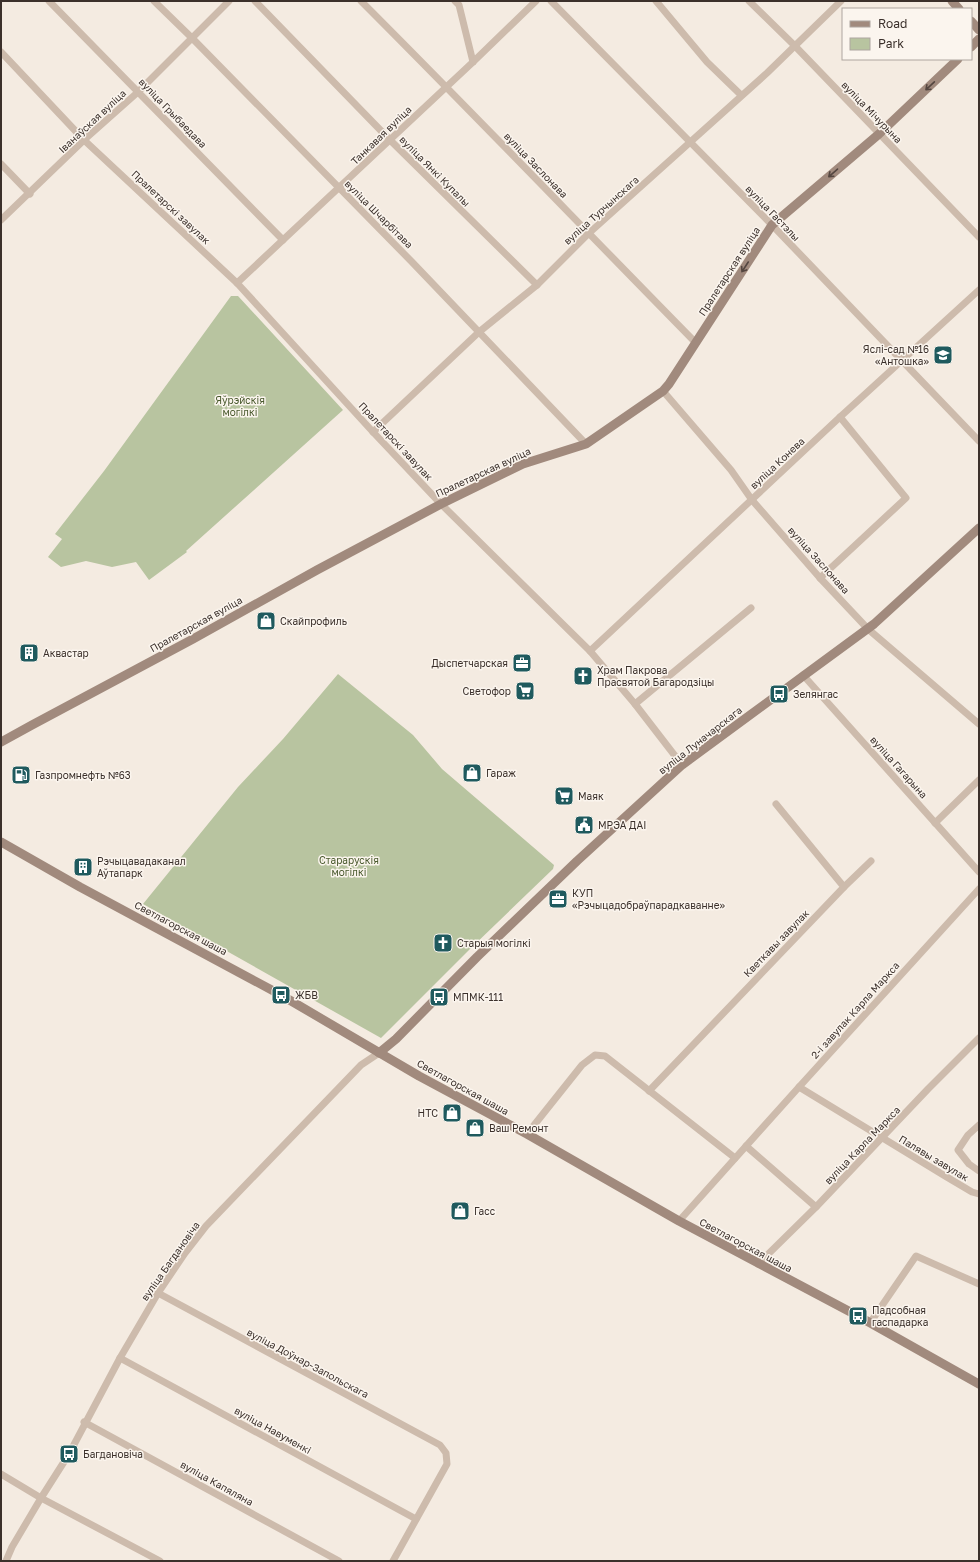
<svg xmlns="http://www.w3.org/2000/svg" width="980" height="1562" font-family="'Golos Text',sans-serif">
<style>
.green{fill:#b8c4a0}
.lines{fill:none;stroke-linecap:round;stroke-linejoin:round}
.street{stroke:#cdbbac;stroke-width:7}
.secondary{stroke:#a18a7d;stroke-width:9}
.oneway{stroke:#544640}
.labels{text-anchor:middle;dominant-baseline:central;stroke-width:3;stroke-linejoin:round;paint-order:stroke}
.street-label{font-size:10px;fill:#3b302b;stroke:#fbf5ee}
.poi-label{font-size:10px;fill:#3b302b;stroke:#fbf5ee;text-anchor:start}
.park-label{font-size:10px;fill:#4a5a2e;stroke:#fbf5ee}
</style>
<rect width="100%" height="100%" fill="#f4ebe1"/>
<!-- green -->
<g class="green">
<polygon points="231,296 238,296 343,410 186,551 187,552 149,580 136,562 112,567 86,561 61,567 48,557 62,539 55,534 104,471"/>
<polygon points="338,674 413,735 442,769 554,865 553,869 470,949 381,1038 143,904 238,787 283,739"/>
</g>
<g class="lines">
<!-- street -->
<g class="street">
<polyline points="49,1 283,240"/>
<polyline points="154,1 192,38 412,262 586,444"/>
<polyline points="255,1 390,140 537,285"/>
<path d="M361 1C474 114 584 229 696 343"/>
<polyline points="455,1 459,5 473,62"/>
<polyline points="551,1 772,225 979,441"/>
<polyline points="656,1 707,62 741,95"/>
<polyline points="749,1 794,45 979,237"/>
<polyline points="1,52 84,140 237,283 373,432 441,504 590,651 635,704 682,765"/>
<polyline points="1,164 30,194"/>
<polyline points="1,220 84,140 138,92 229,1"/>
<polyline points="237,283 473,62 536,1"/>
<polyline points="663,391 731,470 752,500 820,578 868,629 979,724"/>
<polyline points="373,432 479,332 537,285 588,234 767,73 841,1"/>
<polyline points="820,578 906,498 840,417"/>
<polyline points="590,651 840,417 979,290"/>
<polyline points="803,675 979,872"/>
<polyline points="635,704 751,608"/>
<polyline points="935,823 979,780"/>
<polyline points="844,887 871,861"/>
<polyline points="799,1087 945,1176 972,1192 979,1194"/>
<polyline points="649,1091 844,887 776,804"/>
<polyline points="979,1125 968,1135 958,1150 969,1164 979,1171"/>
<polyline points="527,1134 582,1065 595,1055 605,1056 735,1158"/>
<polyline points="746,1146 816,1207"/>
<polyline points="679,1221 799,1087 979,889"/>
<polyline points="758,1264 816,1207 928,1089 979,1038"/>
<polyline points="158,1293 440,1445 446,1453 447,1464 393,1561"/>
<polyline points="870,1323 916,1256 979,1284"/>
<polyline points="120,1358 416,1519"/>
<polyline points="84,1422 339,1561"/>
<polyline points="1,1474 41,1498 160,1561"/>
<polyline points="6,1561 12,1547 41,1498 69,1454 120,1358 158,1293 185,1253 206,1226 361,1065 379,1053"/>
</g>
<!-- secondary -->
<g class="secondary">
<polyline points="952,1 959,9"/>
<polyline points="971,21 979,30"/>
<polyline points="971,47 979,39"/>
<polyline points="1,742 32,725 193,639 317,570 441,504 523,464 586,444 663,391 669,384 772,225 879,134 958,59"/>
<polyline points="1,842 80,887 281,995 419,1076 527,1134 679,1221 858,1316 979,1384"/>
<polyline points="379,1053 396,1039 477,957 577,861 682,765 874,624 979,528"/>
</g>
</g>
<!-- one-way arrows -->
<defs><path id="oneway-shaft" d="M-6 0H5M1.5-3L5.5 0L1.5 3" fill="none" stroke-width="1.6" stroke-linecap="round" stroke-linejoin="round"/></defs>
<g class="oneway">
<use href="#oneway-shaft" transform="translate(930 86) rotate(137)"/>
<use href="#oneway-shaft" transform="translate(833 173) rotate(139)"/>
<use href="#oneway-shaft" transform="translate(745 267) rotate(123)"/>
</g>
<!-- icons -->
<defs>
<g id="school-square" transform="scale(1)"><rect x="-9" y="-9" width="18" height="18" rx="4" fill="#1f5a5e" stroke="#fbf5ee"/><path d="M0-5L7-2L0 1L-7-2ZM-4 1L0 2.5L4 1V4Q0 6-4 4Z" fill="#fff"/></g>
<g id="shop-square" transform="scale(1)"><rect x="-9" y="-9" width="18" height="18" rx="4" fill="#1f5a5e" stroke="#fbf5ee"/><path d="M-5-2.5h2.3a2.7 3.5 0 0 1 5.4 0H5L5.5 6h-11ZM-1.5-2.5h3a1.5 2.3 0 0 0-3 0Z" fill="#fff"/></g>
<g id="building-square" transform="scale(1)"><rect x="-9" y="-9" width="18" height="18" rx="4" fill="#1f5a5e" stroke="#fbf5ee"/><path d="M-4-6H4V6H1V3H-1V6H-4ZM-2.5-4.3h1.7v1.8h-1.7ZM.8-4.3h1.7v1.8H.8ZM-2.5-1h1.7V.8h-1.7ZM.8-1h1.7V.8H.8Z" fill="#fff"/></g>
<g id="office-square" transform="scale(1)"><rect x="-9" y="-9" width="18" height="18" rx="4" fill="#1f5a5e" stroke="#fbf5ee"/><path d="M-6-3h4V-5.5h4V-3h4V5H-6ZM-1-4.5V-3h2v-1.5ZM-6 0V1H6V0Z" fill="#fff"/></g>
<g id="church-square" transform="scale(1)"><rect x="-9" y="-9" width="18" height="18" rx="4" fill="#1f5a5e" stroke="#fbf5ee"/><path d="M-1.2-6h2.4v3.5h3.3v2.4h-3.3V6h-2.4V-.1h-3.3v-2.4h3.3Z" fill="#fff"/></g>
<g id="supermarket-square" transform="scale(1)"><rect x="-9" y="-9" width="18" height="18" rx="4" fill="#1f5a5e" stroke="#fbf5ee"/><path d="M-6-5.5h2.5l.6 2H6L4.5 2H-2.5L-4.4-4H-6ZM-1.5 3.2a1.3 1.3 0 1 0 .1 0ZM3 3.2a1.3 1.3 0 1 0 .1 0Z" fill="#fff"/></g>
<g id="bus-square" transform="scale(1)"><rect x="-9" y="-9" width="18" height="18" rx="4" fill="#1f5a5e" stroke="#fbf5ee"/><path d="M-5-6H5V4H4V6H2V4H-2V6H-4V4H-5ZM-3.5-4V0h7V-4ZM-3.5 1.2v1.5H-2V1.2ZM2 1.2v1.5H3.5V1.2Z" fill="#fff"/></g>
<g id="fuel-square" transform="scale(1)"><rect x="-9" y="-9" width="18" height="18" rx="4" fill="#1f5a5e" stroke="#fbf5ee"/><path d="M-5.5-6h7V0h2V4h1.3V-2.5L3-4.5l.8-.8L6-3V5H2.5V1h-1V6h-7ZM-4.2-4.7v3.2H.2V-4.7Z" fill="#fff"/></g>
<g id="civic-square" transform="scale(1)"><rect x="-9" y="-9" width="18" height="18" rx="4" fill="#1f5a5e" stroke="#fbf5ee"/><path d="M-.6-6.5H3V-4.5H.6V-3L4-1V1h2V6H-6V1h2V-1L-.6-3ZM-1.2 2.5V6h2.4V2.5Z" fill="#fff"/></g>
</defs>
<g fill-rule="evenodd">
<use href="#school-square" x="943" y="355"/>
<use href="#shop-square" x="266" y="621"/>
<use href="#building-square" x="29" y="653"/>
<use href="#office-square" x="522" y="663"/>
<use href="#church-square" x="583" y="676"/>
<use href="#supermarket-square" x="525" y="691"/>
<use href="#bus-square" x="779" y="694"/>
<use href="#shop-square" x="472" y="773"/>
<use href="#fuel-square" x="21" y="775"/>
<use href="#supermarket-square" x="564" y="796"/>
<use href="#civic-square" x="584" y="825"/>
<use href="#building-square" x="83" y="867"/>
<use href="#office-square" x="558" y="899"/>
<use href="#church-square" x="443" y="943"/>
<use href="#bus-square" x="281" y="995"/>
<use href="#bus-square" x="439" y="997"/>
<use href="#shop-square" x="452" y="1113"/>
<use href="#shop-square" x="475" y="1128"/>
<use href="#shop-square" x="460" y="1211"/>
<use href="#bus-square" x="858" y="1316"/>
<use href="#bus-square" x="69" y="1454"/>
</g>
<g class="labels">
<!-- street labels -->
<g class="street-label">
<text transform="translate(872 112) rotate(46)">вуліца Мічурына</text>
<text transform="translate(173 113) rotate(46)">вуліца Грыбаедава</text>
<text transform="translate(92 121) rotate(-43)">Іванаўская вуліца</text>
<text transform="translate(381 135) rotate(-44)">Танкавая вуліца</text>
<text transform="translate(536 165) rotate(46)">вуліца Заслонава</text>
<text transform="translate(435 171) rotate(45)">вуліца Янкі Купалы</text>
<text transform="translate(171 207) rotate(43)">Пралетарскі завулак</text>
<text transform="translate(601 210) rotate(-42)">вуліца Турчынскага</text>
<text transform="translate(773 213) rotate(46)">вуліца Гастэлы</text>
<text transform="translate(379 214) rotate(45)">вуліца Шчарбітава</text>
<text transform="translate(729 271) rotate(-57)">Пралетарская вуліца</text>
<text transform="translate(396 441) rotate(47)">Пралетарскі завулак</text>
<text transform="translate(777 463) rotate(-43)">вуліца Конева</text>
<text transform="translate(483 472) rotate(-25)">Пралетарская вуліца</text>
<text transform="translate(819 560) rotate(48)">вуліца Заслонава</text>
<text transform="translate(196 624) rotate(-29)">Пралетарская вуліца</text>
<text transform="translate(700 740) rotate(-38)">вуліца Луначарскага</text>
<text transform="translate(899 767) rotate(48)">вуліца Гагарына</text>
<text transform="translate(181 928) rotate(28)">Светлагорская шаша</text>
<text transform="translate(776 943) rotate(-46)">Кветкавы завулак</text>
<text transform="translate(855 1010) rotate(-48)">2-і завулак Карла Маркса</text>
<text transform="translate(463 1087) rotate(29)">Светлагорская шаша</text>
<text transform="translate(862 1145) rotate(-46)">вуліца Карла Маркса</text>
<text transform="translate(934 1158) rotate(31)">Палявы завулак</text>
<text transform="translate(746 1245) rotate(28)">Светлагорская шаша</text>
<text transform="translate(170 1261) rotate(-55)">вуліца Багдановіча</text>
<text transform="translate(308 1363) rotate(28)">вуліца Доўнар-Запольскага</text>
<text transform="translate(273 1430) rotate(29)">вуліца Навуменкі</text>
<text transform="translate(217 1483) rotate(29)">вуліца Капяляна</text>
</g>
<!-- poi labels -->
<g class="poi-label">
<text x="929" y="349" text-anchor="end">Яслі-сад №16<tspan x="929" dy="12">«Антошка»</tspan></text>
<text x="280" y="621">Скайпрофиль</text>
<text x="43" y="653">Аквастар</text>
<text x="508" y="663" text-anchor="end">Дыспетчарская</text>
<text x="597" y="670">Храм Пакрова<tspan x="597" dy="12">Прасвятой Багародзіцы</tspan></text>
<text x="511" y="691" text-anchor="end">Светофор</text>
<text x="793" y="694">Зелянгас</text>
<text x="486" y="773">Гараж</text>
<text x="35" y="775">Газпромнефть №63</text>
<text x="578" y="796">Маяк</text>
<text x="598" y="825">МРЭА ДАІ</text>
<text x="97" y="861">Рэчыцавадаканал<tspan x="97" dy="12">Аўтапарк</tspan></text>
<text x="572" y="893">КУП<tspan x="572" dy="12">«Рэчыцадобраўпарадкаванне»</tspan></text>
<text x="457" y="943">Старыя могілкі</text>
<text x="295" y="995">ЖБВ</text>
<text x="453" y="997">МПМК-111</text>
<text x="438" y="1113" text-anchor="end">НТС</text>
<text x="489" y="1128">Ваш Ремонт</text>
<text x="474" y="1211">Гасс</text>
<text x="872" y="1310">Падсобная<tspan x="872" dy="12">гаспадарка</tspan></text>
<text x="83" y="1454">Багдановіча</text>
</g>
<!-- park labels -->
<g class="park-label">
<text x="240" y="400">Яўрэйскія<tspan x="240" dy="12">могілкі</tspan></text>
<text x="349" y="860">Старарускія<tspan x="349" dy="12">могілкі</tspan></text>
</g>
</g>
<!-- border -->
<rect width="980" height="1562" fill="none" stroke="#3b302b" stroke-width="4"/>
<!-- legend -->
<rect x="842" y="8" width="130" height="52" fill="#fbf5ee" stroke="#aea6a0"/>
<rect x="850" y="21" width="20" height="6" fill="#a18a7d" stroke="#aea6a0"/>
<text x="878" y="28" font-size="12" fill="#3b302b">Road</text>
<rect x="850" y="38" width="20" height="12" fill="#b8c4a0" stroke="#aea6a0"/>
<text x="878" y="48" font-size="12" fill="#3b302b">Park</text>
</svg>
